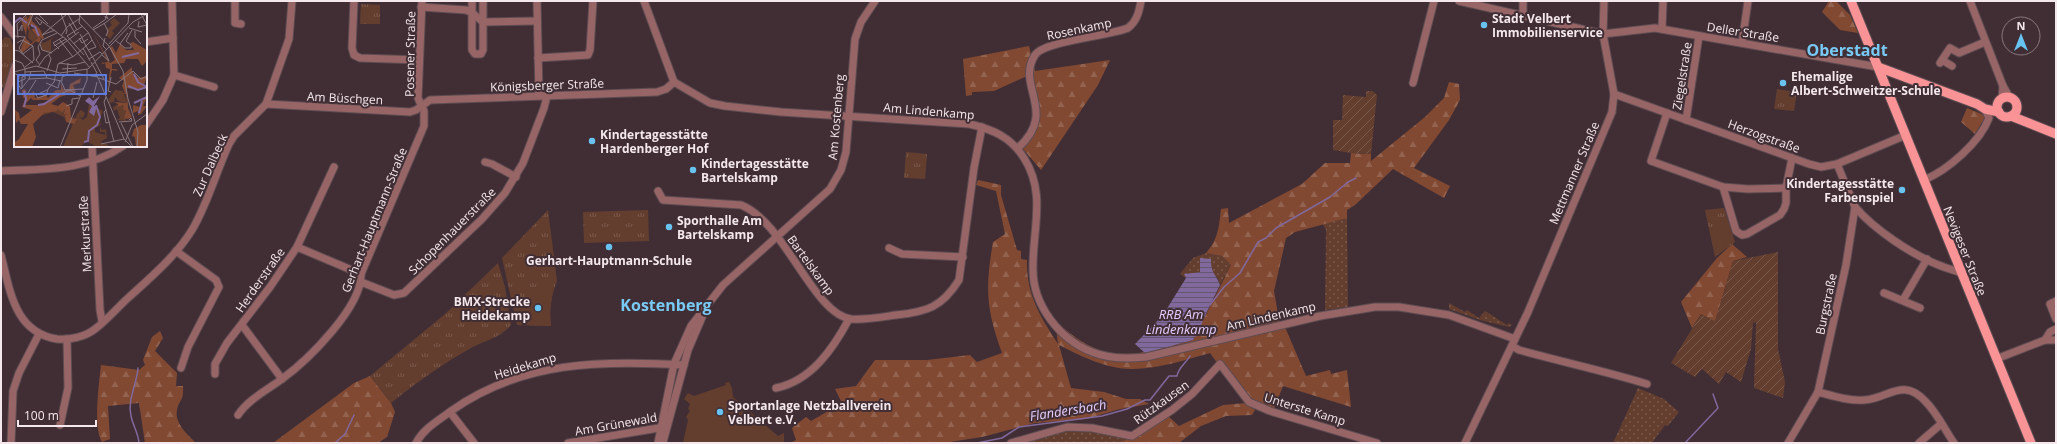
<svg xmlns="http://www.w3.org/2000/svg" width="2057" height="444" font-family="'Open Sans',sans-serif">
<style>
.grass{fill:url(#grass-dots)}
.forest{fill:url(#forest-firs)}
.park{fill:url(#park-tufts)}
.garden{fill:url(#garden-furrows)}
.pitch{fill:#633e2f}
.water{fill:url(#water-rules)}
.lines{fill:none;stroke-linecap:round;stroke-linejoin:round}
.stream{stroke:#81689d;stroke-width:1.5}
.minor-casing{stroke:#5e4c52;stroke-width:9}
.major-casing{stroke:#5e4c52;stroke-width:11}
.minor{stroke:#986566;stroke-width:7}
.major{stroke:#f99396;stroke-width:9}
.poi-dot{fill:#69c3f1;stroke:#412e35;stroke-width:1.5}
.labels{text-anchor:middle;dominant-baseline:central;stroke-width:4;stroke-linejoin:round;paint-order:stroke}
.poi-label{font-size:12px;font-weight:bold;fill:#f4e8ec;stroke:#412e35;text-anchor:start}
.street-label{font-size:12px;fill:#f4e8ec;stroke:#412e35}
.water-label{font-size:13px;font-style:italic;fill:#e2ccfc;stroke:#412e35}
.district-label{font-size:16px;font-weight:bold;fill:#78caf5;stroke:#412e35}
.inset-river{fill:none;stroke:#81689d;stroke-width:2}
.inset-road{fill:none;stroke:#89787e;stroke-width:1}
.view{fill:#5e7cde;fill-opacity:0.15;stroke:#5e7cde;stroke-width:2}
.inset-edge{fill:none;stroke:#f4e8ec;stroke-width:2}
</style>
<defs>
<pattern id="grass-dots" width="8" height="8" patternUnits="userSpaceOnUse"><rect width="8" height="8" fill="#633e2f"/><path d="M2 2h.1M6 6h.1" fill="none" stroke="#7a5a4d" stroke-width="1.8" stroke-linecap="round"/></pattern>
<pattern id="forest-firs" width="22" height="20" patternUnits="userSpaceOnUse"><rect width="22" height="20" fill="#824932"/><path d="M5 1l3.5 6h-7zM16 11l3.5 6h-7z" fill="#946350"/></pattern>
<pattern id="park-tufts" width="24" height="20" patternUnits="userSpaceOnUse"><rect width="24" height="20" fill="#633e2f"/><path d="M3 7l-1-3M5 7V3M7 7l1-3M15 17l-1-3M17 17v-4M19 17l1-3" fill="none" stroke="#7a5a4d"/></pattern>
<pattern id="garden-furrows" width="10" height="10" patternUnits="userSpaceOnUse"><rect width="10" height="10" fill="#633e2f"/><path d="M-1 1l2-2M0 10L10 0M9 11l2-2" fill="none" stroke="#7a5a4d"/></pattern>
<pattern id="water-rules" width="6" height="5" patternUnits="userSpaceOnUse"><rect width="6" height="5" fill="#81689d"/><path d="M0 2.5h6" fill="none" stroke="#655772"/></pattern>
</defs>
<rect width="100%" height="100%" fill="#412e35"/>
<!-- grass -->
<g class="grass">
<polygon points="1347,218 1348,307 1325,310 1326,230 1322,223"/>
<polygon points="1206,253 1222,256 1231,265 1220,285 1218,279 1211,271 1185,274 1186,278 1180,274 1193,258"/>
<polygon points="1449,303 1465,312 1467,310 1479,318 1485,311 1507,325 1509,323 1512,325 1509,327 1480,320 1449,309"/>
<polygon points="1638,388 1664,399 1679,412 1668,426 1665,425 1652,443 1613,443"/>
<polygon points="1071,428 1130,437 1120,443 1017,443"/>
</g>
<!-- forest -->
<g class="forest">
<polygon points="1829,1 1836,1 1850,15 1858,33 1840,30 1822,12"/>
<path d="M1029 46 1035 71 1110 60 1098 85 1041 170 1017 142 1021 141C1039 117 1031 103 1027 76L994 91 972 92V95L966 96 963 59Z"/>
<path d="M1449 82 1459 84 1460 100 1449 120 1414 168 1450 186 1444 198 1393 169 1355 205 1347 210V218L1295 232 1286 238 1274 291 1279 320 1285 327 1306 376 1330 370 1331 374 1347 370 1351 407 1283 386 1274 409 1241 396 1210 353C1184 360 1158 369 1132 369 1106 369 1081 356 1059 345L1071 388 1104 392 1126 399H1140L1149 404 1120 409 1086 419 1035 423 982 437 943 443H790L796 440 792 428 806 417 811 421 842 403 835 389 856 386 875 360H927L970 355 977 362 1002 353C986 308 985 289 993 242L1005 234 996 191 976 185 978 180 1001 185V195L1017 250 1021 251V259L1027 260C1026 294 1040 316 1058 344L1055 320C1103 367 1135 356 1193 340L1231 265 1222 256 1206 253C1218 240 1219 227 1221 209L1228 208 1229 223 1302 184 1325 163H1350L1351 153 1371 154V161L1425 117 1444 98Z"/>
<polygon points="1967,108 1984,115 1984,119 1975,134 1961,122"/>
<polygon points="1732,244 1747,257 1733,261 1715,322 1701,314 1692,328 1681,302 1717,258"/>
<path d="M160 331 163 338 155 351 177 373 176 386H183C184 402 179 399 177 410 174 423 188 435 196 443H145L139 403 108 406 110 439 102 442C93 428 99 383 101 365L139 370 145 365 143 360 152 337Z"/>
<polygon points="370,376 391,403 395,412 387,437 378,443 273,443 354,383"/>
<polygon points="1246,403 1255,410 1252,415 1226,416 1201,426 1179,443 1120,443 1167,415 1179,426 1223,405"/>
</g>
<!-- park -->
<g class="park">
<polygon points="361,4 380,5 380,24 360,24"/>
<path d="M5 37 10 38C19 53 9 73 4 88L1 87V42Z"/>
<polygon points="1777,89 1797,92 1794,111 1774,109"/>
<polygon points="906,152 927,154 925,179 904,178"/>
<polygon points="1724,208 1735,242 1715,257 1705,210"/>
<path d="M548 210 557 281C551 295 549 310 551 326L517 325 502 258Z"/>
<polygon points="648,210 649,241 584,243 583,212"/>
<path d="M498 263 505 287 511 325C500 338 485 340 471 348 442 364 416 383 391 403L370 376 445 314Z"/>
</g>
<!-- garden -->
<g class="garden">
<polygon points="1366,91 1372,91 1377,95 1371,154 1351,153 1333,150 1333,120 1342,120 1343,95 1366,97"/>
<polygon points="1778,252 1778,349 1785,382 1783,398 1754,388 1756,322 1753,323 1751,349 1741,382 1726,372 1719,384 1702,369 1695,377 1671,363 1701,314 1715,321 1733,261"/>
</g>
<!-- pitch -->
<g class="pitch">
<polygon points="1724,226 1727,246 1717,248 1713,228"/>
<polygon points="544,286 553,290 550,311 551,326 526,325 525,305"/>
<polygon points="729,382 732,388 733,397 778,436 784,433 784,443 683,443 688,420 686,417 690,411 688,409 690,404 684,399 688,393 694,396 726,385 725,383"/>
</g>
<!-- water -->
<path class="water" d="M1200 258 1211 259C1211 275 1216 273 1220 285L1193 340 1145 353 1135 344 1163 315 1186 278 1184 274 1200 272Z"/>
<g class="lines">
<!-- stream -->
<g class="stream">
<polyline points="1210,305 1224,287 1240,273 1258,242 1266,238 1276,228 1330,197 1348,182 1356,178"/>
<polyline points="1196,336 1202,321"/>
<path d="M138 368C137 384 127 400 131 416 133 426 138 432 139 443"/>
<polyline points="335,443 345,434 354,415"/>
<path d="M977 443 1002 438 1019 427 1102 416 1127 409 1145 400H1150L1169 376H1177C1178 368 1186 363 1190 356"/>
<polyline points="1685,443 1718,408 1713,394"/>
</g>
<!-- minor casing -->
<g class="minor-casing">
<g id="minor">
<polyline points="105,1 105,15"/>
<polyline points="235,1 235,23 241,24"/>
<polyline points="354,1 352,48 354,55 360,58 419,60"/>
<polyline points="472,1 472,50 475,54 481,54 483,50 483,1"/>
<polyline points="537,1 539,96"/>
<polyline points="644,1 674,82"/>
<polyline points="1459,1 1603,34 1655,28 1878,67"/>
<polyline points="1970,1 2003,86 2010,98"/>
<polyline points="421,7 466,10 471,12 483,22 536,21"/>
<polyline points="1523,16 1523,1"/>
<polyline points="1,17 15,36"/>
<polyline points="1662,29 1663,1"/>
<polyline points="146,42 173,38"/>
<polyline points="1742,43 1748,1"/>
<polyline points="538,58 588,55 590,50 593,1"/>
<polyline points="1942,60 1952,66"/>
<polyline points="1940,63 1950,48 1959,53 1985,42"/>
<polyline points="174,75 214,87"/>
<path d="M674 82 710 103 725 106 781 112 969 124C992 129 1011 137 1024 158 1047 194 1032 230 1033 270 1033 305 1060 340 1092 352 1109 359 1128 359 1146 357L1320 316 1375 307H1399L1449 315 1515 339"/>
<polyline points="1413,83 1434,1"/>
<polyline points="1614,94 1809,164 1821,167 1837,164 1906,135"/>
<polyline points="2002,99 2003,86"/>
<polyline points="266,104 410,112 416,110 430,100 657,92 666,89 674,82"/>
<polyline points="1,112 15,66"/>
<polyline points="1667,113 1651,161 1723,187 1748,189 1786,188"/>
<polyline points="1686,120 1699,36"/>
<polyline points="146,125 163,100 174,75 172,1"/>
<polyline points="92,146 100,310 102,321"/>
<path d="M1018 148C1059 111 1015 86 1035 55 1044 41 1109 36 1128 28 1137 21 1139 12 1141 1"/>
<polyline points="485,162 492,164 516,177"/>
<path d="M1 171C43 169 87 171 123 146"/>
<path d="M1924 180C1948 170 1980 142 1989 118L1985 109"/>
<polyline points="1723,187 1736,231 1742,235 1747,234 1780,215 1784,209 1786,203 1786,188 1792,158"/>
<path d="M658 191 663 200 741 205C785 222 813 314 851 319 865 320 882 317 896 315 927 312 942 307 959 280L974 168 982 127"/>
<path d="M1855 207C1875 230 1912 255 1941 266 1948 269 1955 270 1961 273"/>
<polyline points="297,247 361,274"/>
<polyline points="889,248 902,254 963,257"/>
<polyline points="176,251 216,280 219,287 188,347 181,368"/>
<path d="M1 255C10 290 14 332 57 339 70 340 85 337 95 329 106 321 117 308 128 298 150 278 176 256 192 230 208 203 216 172 229 144L234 136 266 104 289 39 292 1"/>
<polyline points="361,282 394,295 404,293 482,219 505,193 523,163 544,108 547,96"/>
<polyline points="1884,293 1920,308"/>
<polyline points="1903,300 1927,259"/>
<polyline points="2056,301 2050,304 2056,319"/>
<polyline points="242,325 282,379"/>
<polyline points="2045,340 2050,332 2056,329"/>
<path d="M1512 346 1519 350C1562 362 1605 371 1647 384"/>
<polyline points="1996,359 2045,340 2056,340"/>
<polyline points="215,374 215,364 227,343 270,287 297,247 334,167"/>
<path d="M776 388C811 381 833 349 849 319"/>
<path d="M1818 392C1833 396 1848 401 1864 400 1888 399 1903 376 1926 402 1937 413 1945 430 1954 443"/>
<polyline points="450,412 474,443"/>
<path d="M238 415C249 399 267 390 282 379 308 360 362 307 361 274L424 126V111L418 98 422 1"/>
<polyline points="60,425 68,388 67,339"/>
<polyline points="663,442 688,350 703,315"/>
<polyline points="11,443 13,391 19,373 39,334"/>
<path d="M416 443C424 428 438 421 451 411 521 361 602 360 684 365"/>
<polyline points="568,443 665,427"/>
<polyline points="658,443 674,364 691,326 723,285 830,189 841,170 846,152 855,39 861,22 875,1"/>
<polyline points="1011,443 1067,427 1092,428 1132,436 1172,410 1192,394 1220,364 1249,402 1270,411 1377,443"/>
<polyline points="1465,443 1528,312 1612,112 1614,94 1603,34 1604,1"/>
<polyline points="1788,443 1818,392 1846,265 1855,207 1837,164"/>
<polyline points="1919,443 1941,424"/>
</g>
</g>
<!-- major casing -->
<g class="major-casing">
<g id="major">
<polyline points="1851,1 2031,443"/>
<polyline points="1878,67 1977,104 1985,109 1999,112"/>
<circle cx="2007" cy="107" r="10"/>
<polyline points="2011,116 2056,134"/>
</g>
</g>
<!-- minor -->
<use href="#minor" class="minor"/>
<!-- major -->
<use href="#major" class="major"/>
</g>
<!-- markers -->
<g class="poi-dot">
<circle cx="1484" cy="25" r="4"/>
<circle cx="1783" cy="83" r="4"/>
<circle cx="592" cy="141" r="4"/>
<circle cx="693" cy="170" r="4"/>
<circle cx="1902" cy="190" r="4"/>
<circle cx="669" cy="227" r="4"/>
<circle cx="609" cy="247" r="4"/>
<circle cx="538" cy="308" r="4"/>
<circle cx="720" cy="412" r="4"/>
</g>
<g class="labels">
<!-- poi labels -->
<g class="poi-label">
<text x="1492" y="18">Stadt Velbert<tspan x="1492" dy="14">Immobilienservice</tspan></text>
<text x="1791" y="76">Ehemalige<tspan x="1791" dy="14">Albert-Schweitzer-Schule</tspan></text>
<text x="600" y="134">Kindertagesstätte<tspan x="600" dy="14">Hardenberger Hof</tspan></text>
<text x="701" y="163">Kindertagesstätte<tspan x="701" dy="14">Bartelskamp</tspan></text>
<text x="1894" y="183" text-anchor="end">Kindertagesstätte<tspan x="1894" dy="14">Farbenspiel</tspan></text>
<text x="677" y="220">Sporthalle Am<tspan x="677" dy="14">Bartelskamp</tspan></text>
<text x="609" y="260" text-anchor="middle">Gerhart-Hauptmann-Schule</text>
<text x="530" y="301" text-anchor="end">BMX-Strecke<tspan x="530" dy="14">Heidekamp</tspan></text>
<text x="728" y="405">Sportanlage Netzballverein<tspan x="728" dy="14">Velbert e.V.</tspan></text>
</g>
<!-- street labels -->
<g class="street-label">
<text transform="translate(1079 29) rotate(-12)">Rosenkamp</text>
<text transform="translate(1743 32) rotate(9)">Deller Straße</text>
<text transform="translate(410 54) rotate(-89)">Posener Straße</text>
<text transform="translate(1682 76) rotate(-81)">Ziegelstraße</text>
<text transform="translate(547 85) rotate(-2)">Königsberger Straße</text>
<text transform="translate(345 98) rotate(3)">Am Büschgen</text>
<text transform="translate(929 111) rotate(5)">Am Lindenkamp</text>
<text transform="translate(836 117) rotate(-85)">Am Kostenberg</text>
<text transform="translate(1764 136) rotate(20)">Herzogstraße</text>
<text transform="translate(210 165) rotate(-66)">Zur Dalbeck</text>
<text transform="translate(1574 173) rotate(-67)">Mettmanner Straße</text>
<text transform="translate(374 220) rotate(-68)">Gerhart-Hauptmann-Straße</text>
<text transform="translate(452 231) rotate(-45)">Schopenhauerstraße</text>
<text transform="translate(85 234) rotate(-93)">Merkurstraße</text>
<text transform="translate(1965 251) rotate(68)">Nevigeser Straße</text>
<text transform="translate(811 265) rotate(54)">Bartelskamp</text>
<text transform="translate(260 280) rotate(-55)">Herderstraße</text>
<text transform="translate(1826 304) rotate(-78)">Burgstraße</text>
<text transform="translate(1271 316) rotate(-13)">Am Lindenkamp</text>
<text transform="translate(525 366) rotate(-17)">Heidekamp</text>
<text transform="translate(1161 402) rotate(-36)">Rützkausen</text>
<text transform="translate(1305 409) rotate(17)">Unterste Kamp</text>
<text transform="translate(616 424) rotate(-10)">Am Grünewald</text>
</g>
<!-- water labels -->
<g class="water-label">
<text x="1181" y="314">RRB Am<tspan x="1181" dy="15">Lindenkamp</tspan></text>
<text transform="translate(1068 410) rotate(-9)">Flandersbach</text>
</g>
<!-- district labels -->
<g class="district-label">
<text x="1847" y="50">Oberstadt</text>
<text x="666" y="305">Kostenberg</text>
</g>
</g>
<!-- overview -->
<g transform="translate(14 14)">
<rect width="133" height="133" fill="#412e35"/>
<path d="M101 76 109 77 113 89 104 87 101 83 100 88 95 89V85ZM75 90 89 97 85 106 87 111 81 114V118L91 121V118H86V113L88 116 92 115 93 124 86 128 93 130 95 133H82L73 127 66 133H49L63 100 67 96 71 99 69 104 65 103 69 106 73 103ZM106 90 111 91 112 107 103 106 106 104 103 95 100 97 99 93ZM43 94 52 96 50 98 55 101H51L52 108 50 103 39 98 26 102 28 100H23L17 105V112L13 107 20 98 28 100Z" fill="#633e2f"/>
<path d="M17 0 18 7 26 15 30 24 28 25 24 21 27 25 25 29 22 27 8 39 6 37 12 21 7 6 13 2V6ZM13 11H20L22 15H17L24 24 15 31 16 28 12 25 13 12 15 17 16 13ZM78 17 96 49 101 46 96 34 98 32 102 39 106 30 112 36H120L116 29 119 28 133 36V47L128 52 124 45H112L110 49 98 50V55H102L104 57 98 56 94 73 96 55 92 54 91 49 89 50 87 49 94 48 93 46ZM118 53V57L124 64 133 62 130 71 133 74 125 76 113 74 114 94 118 103 114 105 110 104 112 97 109 95 110 91 103 93 104 90 100 88 113 89 112 80H109L111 79 108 72 110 67 105 64ZM67 64 66 69 59 71 62 78 46 83 37 90 44 92 49 88 56 92 57 104 63 105 60 110 52 108 51 101H55L50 100 51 95 48 98 43 95V97L30 99 19 110 22 123 18 133H0V125L1 128 5 125 14 110H7L5 106 2 109 1 96 5 99 6 105 18 96 8 93 12 83 9 84 8 76 11 75 14 81 20 77 21 84 32 81 34 84 42 76H47V69L49 75H55L56 70ZM17 84 19 86H35L26 91H10ZM133 83 129 92H133L127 100 124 101V97L119 99V91L126 93 128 86ZM127 111H133V133H122L121 123 118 122 120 115Z" fill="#824932" fill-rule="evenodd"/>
<path d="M15 14 24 24 19 28 14 24Z" fill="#633e2f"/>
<path d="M100 4 106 9 98 17 100 19 96 25 93 22V15L98 11 96 8ZM40 23 37 26V38L28 36 27 28 30 29Z" fill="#633e2f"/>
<path d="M86 82 80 92H83L80 102 75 98 78 92 71 87 75 83 79 87Z" fill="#81689d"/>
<path class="inset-river" d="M0 9 6 4 13 9M17 11 21 13 25 22M108 43 125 39M120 60 124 68 133 73M114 72 124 76 133 73M120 89 133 83M24 91 30 90 46 80M10 93 12 85 10 77M125 99 128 87M70 128 74 127 75 117 83 111 86 103 82 91"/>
<path class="inset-road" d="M24 0 34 10M47 0 53 16 52 20M54 0 63 16M64 0 95 32 109 57 114 85 124 118 123 133M66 0 65 9 74 18 78 26 72 32 81 47M127 0 133 11M22 3 52 25 76 54M21 4 26 11 28 8M125 7 124 13 133 11M55 9 62 21M90 9 94 17 92 22M91 9 103 0M14 12 19 0M69 12 53 22 70 41M79 14 92 5 91 2 94 5 92 0M115 14 128 18M41 16 28 21 53 0M79 16 91 9M5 17 8 11V17M121 17V23L127 30M0 22 11 23 5 34 9 40M47 22 53 13 65 5M4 24 3 10 13 0M65 24 68 29 74 25M91 24 89 32 93 36M45 25 59 43M101 26 111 34H117V31M3 29 8 26 19 32 20 46 11 53M26 30 28 36 38 39M59 30 74 19M95 30 114 9 115 0M106 30 114 19M117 31 112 27 118 16M40 32 52 25M24 33 28 26 43 19M24 33 26 40 22 46 26 51M69 34 76 47M45 35 39 29 49 23M0 36 5 37 19 49M74 36 82 33 78 26M9 40 19 32M88 41 95 47 91 38M75 45 86 38 88 40M0 46 8 49 11 55V65L4 68M77 48 83 59M81 48 90 65M45 49 59 51 71 48M24 53 31 43 65 18M48 55 63 54M33 57 37 45 35 41M0 58 22 52 46 59 74 55 119 8 133 0M11 58 30 57 33 64M0 59 5 62 4 70 7 75 15 65 17 57M60 59 84 63M82 59 110 125 118 133M97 63 94 77 97 78M33 64 47 67 51 76 69 75M85 64 102 70 119 57 127 65 133 62M15 65 33 64M48 67V63L53 61 54 49M32 69 44 74 46 66M8 74V63L11 62M14 79 22 66M46 80 56 76 66 82M32 81 24 84 22 81 33 76M32 82 34 75 40 68 44 50 60 42 72 32 66 20M92 83 90 88 100 128M79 84 83 68M52 92 58 90V85L65 84M92 96 90 98 92 109 96 108M105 108 118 107 117 104 115 106M107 109 119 133M111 128 118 111 133 100M87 130 110 125M46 133 73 66V55"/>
<path class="view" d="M4 61H92V80H4Z"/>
<rect width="133" height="133" class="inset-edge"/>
</g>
<!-- border -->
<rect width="2057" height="444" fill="none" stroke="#f4e8ec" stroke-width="4"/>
<!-- north arrow -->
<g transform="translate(2021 36)"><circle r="19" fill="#412e35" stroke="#89787e"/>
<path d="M0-3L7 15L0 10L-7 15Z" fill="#69c3f1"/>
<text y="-6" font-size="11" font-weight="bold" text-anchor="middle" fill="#f4e8ec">N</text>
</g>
<!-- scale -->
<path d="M18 420v6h78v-6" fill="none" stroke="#f4e8ec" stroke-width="2"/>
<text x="24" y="420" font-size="12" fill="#f4e8ec" stroke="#412e35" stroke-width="3" paint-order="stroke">100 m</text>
</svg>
